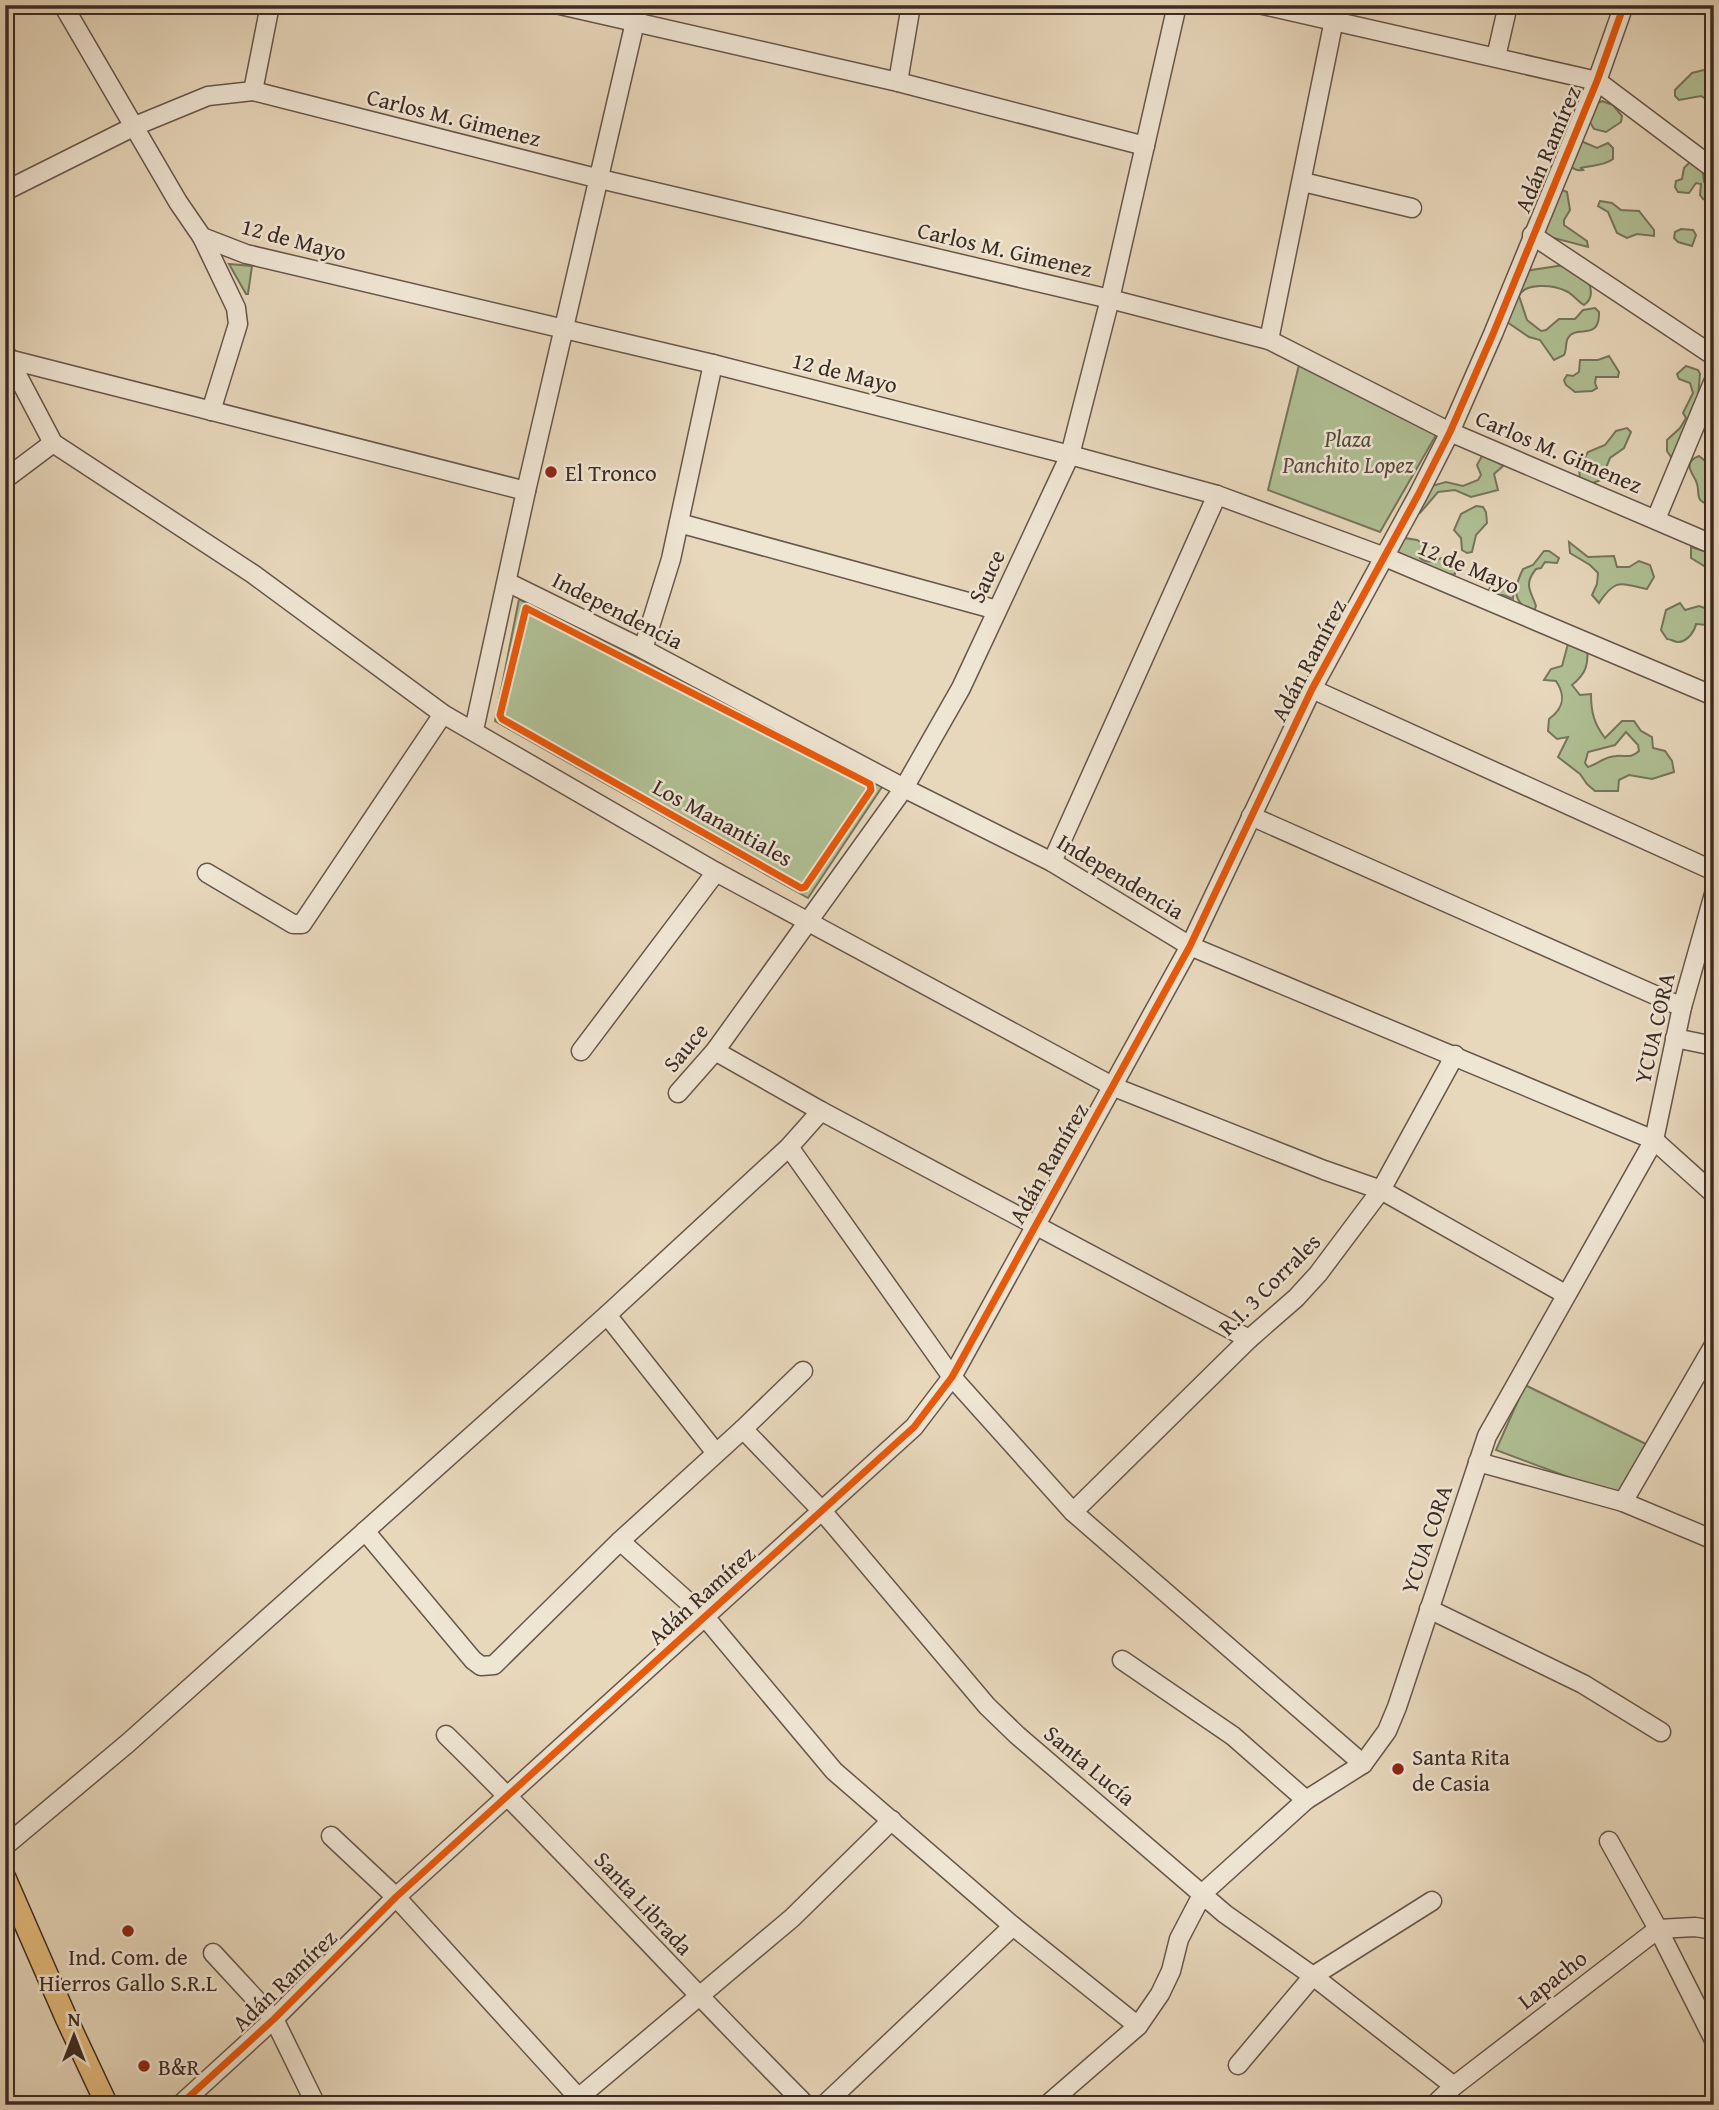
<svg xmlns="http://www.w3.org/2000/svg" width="1719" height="2110" font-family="'Gentium Book Plus',serif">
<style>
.green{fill:#b0bf94;stroke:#76755c;stroke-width:2;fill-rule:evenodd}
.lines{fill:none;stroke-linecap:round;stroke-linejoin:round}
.minor-casing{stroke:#67564a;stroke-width:21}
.major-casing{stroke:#3c2b24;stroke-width:24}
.minor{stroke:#efe5d3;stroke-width:18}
.major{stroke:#e4bc7e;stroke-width:21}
.cycleway-casing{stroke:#efe5d3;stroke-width:11}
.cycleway{stroke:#e8590c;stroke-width:7}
.poi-dot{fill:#8f2418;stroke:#efe5d3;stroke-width:2.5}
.labels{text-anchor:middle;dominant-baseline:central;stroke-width:5;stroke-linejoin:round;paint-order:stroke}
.street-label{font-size:23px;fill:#3c2b24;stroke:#efe5d3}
.park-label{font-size:23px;font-style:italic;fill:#53493a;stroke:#efe5d3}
.poi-label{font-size:23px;fill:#3c2b24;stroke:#efe5d3;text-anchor:start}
</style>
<rect width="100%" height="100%" fill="#e7d7bb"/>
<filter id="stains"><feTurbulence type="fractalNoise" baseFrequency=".00286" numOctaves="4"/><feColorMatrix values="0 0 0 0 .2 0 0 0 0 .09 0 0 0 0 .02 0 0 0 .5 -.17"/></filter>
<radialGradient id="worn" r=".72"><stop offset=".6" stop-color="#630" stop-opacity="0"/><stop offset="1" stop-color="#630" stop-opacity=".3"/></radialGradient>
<!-- green -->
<g class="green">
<polygon points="1714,58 1714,99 1706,99 1701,96 1679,100 1675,96 1675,90 1692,73 1708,69"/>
<polygon points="1602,101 1613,105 1622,116 1621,122 1606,132 1594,129 1588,119 1596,104"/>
<path d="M1581 141 1597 148 1608 143 1613 148V159C1604 166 1592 165 1581 168L1583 170C1576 171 1573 169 1568 163Z"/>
<polygon points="1693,159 1702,164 1704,182 1714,189 1714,204 1703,199 1700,195 1701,184 1696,183 1689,193 1678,192 1675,187 1676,181 1682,179 1684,168"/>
<polygon points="1562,190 1567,192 1570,210 1564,220 1564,225 1587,241 1588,247 1546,236 1544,231 1554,194"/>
<polygon points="1600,201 1612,203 1621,210 1639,211 1654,230 1654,236 1637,234 1627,238 1617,233 1608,212 1598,206"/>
<polygon points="1681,229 1693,230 1696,235 1692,246 1678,242 1674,238 1675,232"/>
<polygon points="229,264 252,266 248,294 246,294"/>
<path d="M1564 265 1588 278C1591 289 1594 298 1584 305 1577 301 1573 294 1566 291 1554 285 1525 282 1519 296L1527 320 1541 331 1546 330 1559 319H1575L1583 310 1595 308 1599 312C1600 342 1576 324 1568 338 1565 343 1567 350 1564 355L1554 360 1540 340 1529 337 1504 320 1525 271Z"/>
<polygon points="1609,356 1619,372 1618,377 1596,377 1595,383 1597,388 1592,391 1575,392 1566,385 1564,380 1567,375 1573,376 1579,372 1580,360 1598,360"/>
<polygon points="1301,357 1443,423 1380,532 1268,490"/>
<polygon points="1686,366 1698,370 1700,374 1697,408 1677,457 1671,457 1667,451 1667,440 1680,428 1686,418 1683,413 1693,393 1690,383 1679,379 1677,374"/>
<polygon points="1627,428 1631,432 1624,448 1610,458 1601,480 1590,484 1580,479 1579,468 1588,452 1605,445 1616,431"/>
<polygon points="1482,456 1488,456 1503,466 1494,474 1498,490 1471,497 1455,490 1438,492 1420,513 1414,512 1428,487 1446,482 1463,486 1478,480 1481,475 1477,465"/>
<path d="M1699 456 1714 468V506C1690 501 1703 493 1695 479 1690 470 1684 462 1699 456Z"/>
<polygon points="1476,506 1483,507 1486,512 1487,523 1476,535 1472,552 1467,553 1462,550 1461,538 1454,530 1461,514"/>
<path d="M1405 538 1417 540 1428 547 1421 552 1420 558C1430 566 1436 558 1447 557L1455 563V574L1450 575 1398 555 1396 550 1399 539Z"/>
<path d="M1569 542 1588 557 1614 556 1617 567H1629L1639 561 1650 565 1654 577 1647 589C1621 584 1616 577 1599 603L1592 595 1597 584 1598 573 1590 565 1570 553Z"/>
<polygon points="1691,547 1714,554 1714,572 1691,558"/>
<path d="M1544 551H1549L1559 558 1557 563 1545 562 1541 568 1536 569C1523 585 1531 591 1536 606L1534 611C1512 604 1513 589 1523 569L1533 565Z"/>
<path d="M1493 580C1505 580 1516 584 1513 599L1503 595H1492L1489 590Z"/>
<polygon points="519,599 884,784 808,898 495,721"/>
<path d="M1680 603 1685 610 1699 606 1708 609 1711 620 1708 625 1696 624C1695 630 1688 642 1678 642 1674 642 1671 639 1667 639L1661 630 1666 610Z"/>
<path d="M1578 638 1587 646C1589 664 1586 674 1572 685L1580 695 1591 694C1591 712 1594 724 1605 738L1622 721H1634L1641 731 1652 737 1653 748 1665 751 1672 761 1674 772 1652 779 1629 775 1619 780 1618 791H1595L1587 784 1580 774 1558 757 1568 737 1557 739 1548 731 1549 719C1564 708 1566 696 1556 681L1544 680 1551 669 1562 666 1568 644ZM1626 732 1638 745 1639 751C1630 759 1626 755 1616 756 1606 756 1597 764 1588 767L1585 763 1588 752 1615 745Z"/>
<polygon points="1525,1385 1646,1444 1619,1496 1496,1450"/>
</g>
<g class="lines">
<!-- minor casing -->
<g class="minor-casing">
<g id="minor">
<polyline points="63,5 178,202 202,237 246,254 713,364 1070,455 1217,495 1385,557 1714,696"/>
<polyline points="560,5 898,82 1145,146"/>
<polyline points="1263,5 1597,81 1714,169"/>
<polyline points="1496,57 1508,5"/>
<polyline points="898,82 911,5"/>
<polyline points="253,91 270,5"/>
<polyline points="1303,182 1412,208"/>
<polyline points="5,191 135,126 208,96 253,91 600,179 1110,299 1269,340 1450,432 1714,545"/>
<polyline points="1532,235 1714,356"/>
<polyline points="202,237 236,308 238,324 211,411"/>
<polyline points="1269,340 1337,5"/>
<polyline points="5,352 53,443 253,574 443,714 716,872 1114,1087 1324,1170 1381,1190 1565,1294"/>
<polyline points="8,359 526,491"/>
<polyline points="5,479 53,443"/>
<polyline points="1656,519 1714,380"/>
<polyline points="679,523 997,610"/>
<polyline points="507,582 643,649 904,788 1052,862 1190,946 1654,1140 1714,1194"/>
<polyline points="643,649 671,559 713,364"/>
<polyline points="1312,689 1714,871"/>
<polyline points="474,730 526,491 639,5"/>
<polyline points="1251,816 1682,1007"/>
<polyline points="1052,862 1217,495"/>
<polyline points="207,873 293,924 302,924 443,714"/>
<polyline points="1675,1038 1714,1046"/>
<polyline points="581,1051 716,872"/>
<polyline points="715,1051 821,1111 1249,1339"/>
<polyline points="678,1093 715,1051 904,788 961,688 1070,455 1110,299 1177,5"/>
<polyline points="789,1147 952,1377 1073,1512 1363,1764"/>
<polyline points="607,1315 716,1453"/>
<polyline points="743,1429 823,1512 987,1706 1017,1735 1225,1914 1313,1976 1454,2086"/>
<polyline points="1478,1462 1623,1502 1714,1540"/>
<polyline points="1623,1502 1714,1345"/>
<polyline points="1073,1512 1249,1339 1296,1298 1318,1274 1381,1190 1455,1055"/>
<polyline points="365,1531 473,1660 481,1666 494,1665 620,1541 743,1429 803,1371"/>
<polyline points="620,1541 705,1617 834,1771 1013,1926 1138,2026"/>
<polyline points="1429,1609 1583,1684 1661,1732"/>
<polyline points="1122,1660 1233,1736 1306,1800"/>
<path d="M446 1735C569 1855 684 1983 806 2105"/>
<polyline points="331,1836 396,1897 585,2105"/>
<polyline points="1609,1841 1658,1929 1714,2040"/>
<polyline points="5,1846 128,1743 607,1315 789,1147 821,1111"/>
<polyline points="213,1953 274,2019 316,2105"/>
<polyline points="1238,2065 1313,1976 1432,1901"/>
<polyline points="180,2105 274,2019 396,1897 914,1427 952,1377 1190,946 1312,689 1418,495 1450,432 1493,334 1597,81 1624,5"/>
<polyline points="570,2105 792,1918 892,1820"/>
<polyline points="824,2105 1013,1926"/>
<polyline points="1047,2105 1138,2026 1160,1994 1171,1971 1179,1939 1203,1893 1306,1800 1363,1764 1387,1731 1397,1707 1487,1436 1654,1140 1682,1007 1714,894"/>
<polyline points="1434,2105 1454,2086 1658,1929 1695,1927 1714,1930"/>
</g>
</g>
<!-- major casing -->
<g class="major-casing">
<polyline id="major" points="5,1878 67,2020 107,2105"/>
</g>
<!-- minor -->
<use href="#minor" class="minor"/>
<!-- major -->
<use href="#major" class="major"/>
<!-- cycleway casing -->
<g class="cycleway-casing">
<g id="cycleway">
<polygon points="526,608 870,784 871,790 805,887 801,888 502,719 500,715"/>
<polyline points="180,2105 274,2019 396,1897 914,1427 952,1377 1190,946 1312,689 1418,495 1450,432 1493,334 1597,81 1624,5"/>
</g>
</g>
<!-- cycleway -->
<use href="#cycleway" class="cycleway"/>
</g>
<!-- markers -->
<g class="poi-dot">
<circle cx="551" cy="472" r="7"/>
<circle cx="1398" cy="1769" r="7"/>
<circle cx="128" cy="1931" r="7"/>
<circle cx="144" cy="2066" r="7"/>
</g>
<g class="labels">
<!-- street labels -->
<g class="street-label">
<text transform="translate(454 117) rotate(14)">Carlos M. Gimenez</text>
<text transform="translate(1547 149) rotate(-67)">Adán Ramírez</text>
<text transform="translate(294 239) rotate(15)">12 de Mayo</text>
<text transform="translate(1005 249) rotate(13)">Carlos M. Gimenez</text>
<text transform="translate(845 372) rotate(14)">12 de Mayo</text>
<text transform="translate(1559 451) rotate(23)">Carlos M. Gimenez</text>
<text transform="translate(1469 566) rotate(23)">12 de Mayo</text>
<text transform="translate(986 576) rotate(-65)">Sauce</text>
<text transform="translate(618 610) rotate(27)">Independencia</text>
<text transform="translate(1308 660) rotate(-62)">Adán Ramírez</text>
<text transform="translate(723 822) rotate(29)">Los Manantiales</text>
<text transform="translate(1121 876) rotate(31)">Independencia</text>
<text transform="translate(1654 1028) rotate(-77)">YCUA CORA</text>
<text transform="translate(685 1047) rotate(-50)">Sauce</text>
<text transform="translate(1048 1163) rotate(-60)">Adán Ramírez</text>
<text transform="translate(1269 1284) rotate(-45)">R.I. 3 Corrales</text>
<text transform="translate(1426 1539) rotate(-71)">YCUA CORA</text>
<text transform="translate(701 1595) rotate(-42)">Adán Ramírez</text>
<text transform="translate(1090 1765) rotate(40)">Santa Lucía</text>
<text transform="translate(644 1903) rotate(47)">Santa Librada</text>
<text transform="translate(1552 1979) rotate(-38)">Lapacho</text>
<text transform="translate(284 1980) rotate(-44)">Adán Ramírez</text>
</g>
<!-- park labels -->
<g class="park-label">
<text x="1348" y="438">Plaza<tspan x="1348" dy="26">Panchito Lopez</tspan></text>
</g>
<!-- poi labels -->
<g class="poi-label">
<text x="565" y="472">El Tronco</text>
<text x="1412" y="1756">Santa Rita<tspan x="1412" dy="26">de Casia</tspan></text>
<text x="128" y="1956" text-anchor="middle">Ind. Com. de<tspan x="128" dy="26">Hierros Gallo S.R.L</tspan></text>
<text x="158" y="2066">B&amp;R</text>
</g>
</g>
<!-- margin -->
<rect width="1719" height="2110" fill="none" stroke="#e7d7bb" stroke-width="28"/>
<rect x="7" y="7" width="1705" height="2096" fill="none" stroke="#3c2b24" stroke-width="3.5"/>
<rect x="14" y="14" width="1691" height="2082" fill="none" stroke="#3c2b24" stroke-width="2"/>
<!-- north arrow -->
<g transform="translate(74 2036)" stroke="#efe5d3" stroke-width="5" paint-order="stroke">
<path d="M0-5L12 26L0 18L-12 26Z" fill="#3c2b24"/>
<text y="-10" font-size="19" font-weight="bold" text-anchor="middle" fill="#3c2b24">N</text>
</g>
<rect width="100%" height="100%" filter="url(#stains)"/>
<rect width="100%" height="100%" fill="url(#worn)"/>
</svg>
